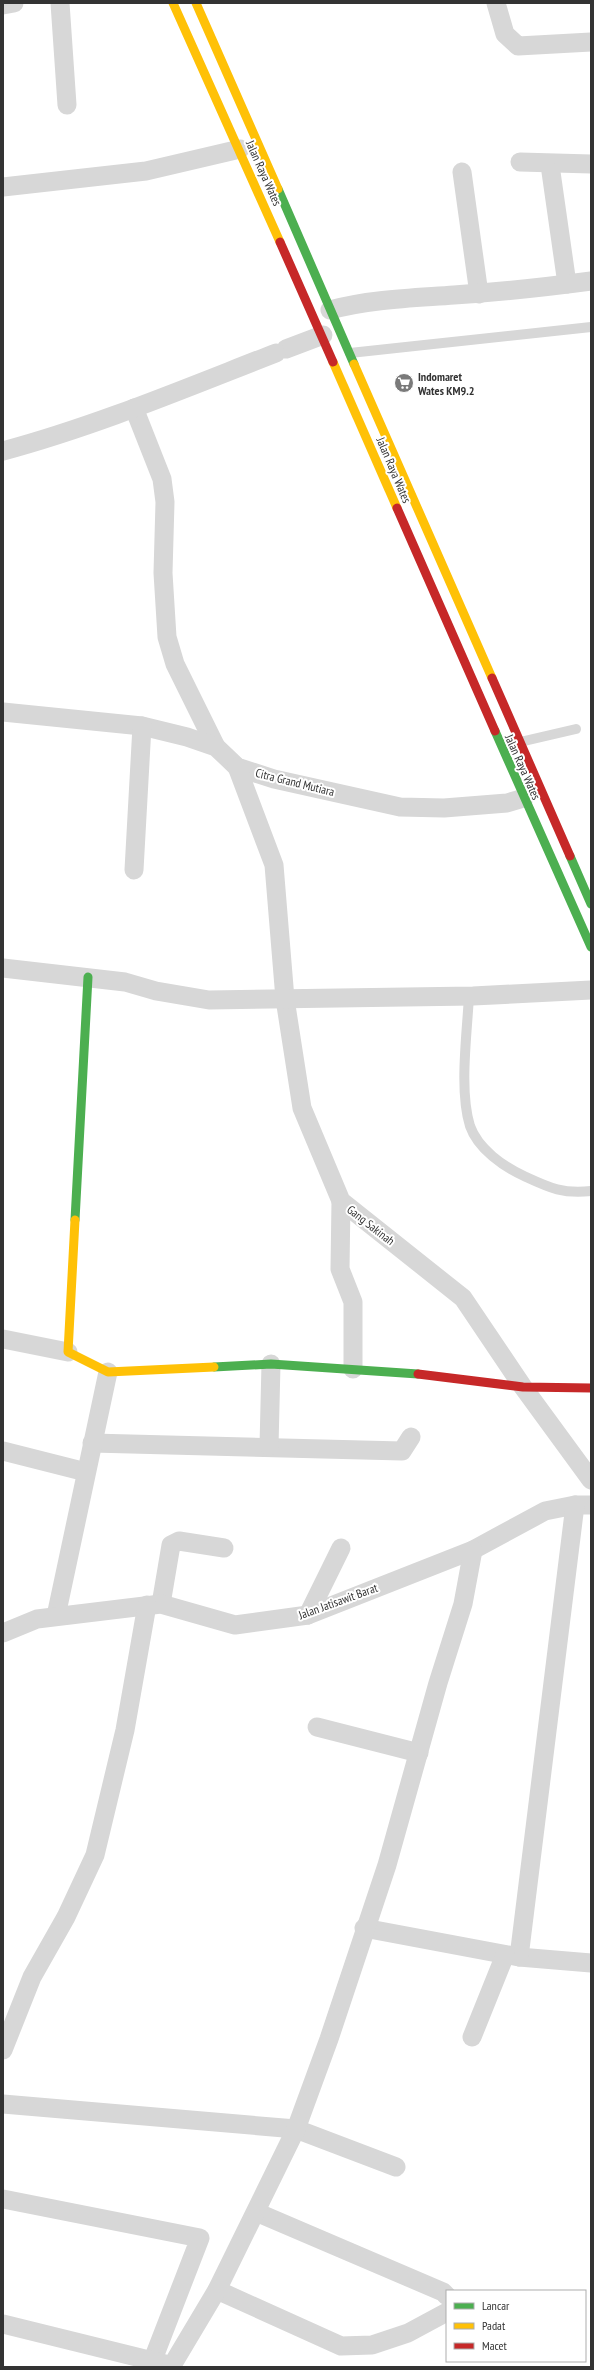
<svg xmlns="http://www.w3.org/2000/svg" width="594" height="2370" font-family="'PT Sans Narrow',sans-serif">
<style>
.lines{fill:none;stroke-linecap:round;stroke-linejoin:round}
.lane{stroke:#d7d7d7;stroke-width:10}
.street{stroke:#d7d7d7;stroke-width:19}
.fast{stroke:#4caf50;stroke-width:9}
.slow{stroke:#ffc107;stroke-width:9}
.jam{stroke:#c62828;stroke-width:9}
.labels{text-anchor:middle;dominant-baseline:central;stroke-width:4;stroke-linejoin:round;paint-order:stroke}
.street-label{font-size:12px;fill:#333;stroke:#fff}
.poi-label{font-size:12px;font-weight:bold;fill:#333;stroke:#fff;text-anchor:start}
</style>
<rect width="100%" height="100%" fill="#fff"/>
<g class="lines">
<!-- lane -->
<g class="lane">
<polyline points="350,353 591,327"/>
<polyline points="520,742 576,729"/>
<path d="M469 996C467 1034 459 1091 470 1126 478 1149 504 1167 524 1176 550 1188 562 1194 591 1191"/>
</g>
<!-- street -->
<g class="street">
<polyline points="60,3 67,105"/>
<polyline points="496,3 505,34 518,46 591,42"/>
<polyline points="3,5 14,3"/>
<polyline points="520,162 591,164"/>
<polyline points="462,172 479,294"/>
<polyline points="551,172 567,284"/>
<polyline points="3,187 146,171 240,149"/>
<path d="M330 310C370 299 414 298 454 295 500 292 546 287 591 281"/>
<polyline points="286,349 323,335"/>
<polyline points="134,408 162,479 165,502 163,573 167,637 175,664 216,747"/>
<path d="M3 451C96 426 186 388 276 353"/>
<polyline points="3,712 142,726 187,737 216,747 237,767 274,779 400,807 444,808 507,803 524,798"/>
<polyline points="237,767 274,865 285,999 302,1108 341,1201 463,1298 523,1387 591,1480"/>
<polyline points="134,870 142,726"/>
<polyline points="3,968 125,982 156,991 209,1000 473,996 591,990"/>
<polyline points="341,1201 340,1269 353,1302 353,1369"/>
<polyline points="3,1339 68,1352"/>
<polyline points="92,1443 402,1451 411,1437"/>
<polyline points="269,1446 271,1364"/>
<polyline points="3,1451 86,1472"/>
<polyline points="161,1604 171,1545 179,1541 224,1548"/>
<polyline points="308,1615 341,1548"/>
<polyline points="56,1616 108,1372"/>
<polyline points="3,1633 37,1619 161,1604 235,1625 308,1615 473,1550 545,1511 575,1505 591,1505"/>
<polyline points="317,1727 419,1753"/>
<polyline points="364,1928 519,1957 591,1963"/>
<polyline points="519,1957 575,1505"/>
<polyline points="472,2037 505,1955"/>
<polyline points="3,2050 32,1977 66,1917 95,1855 125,1730 147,1605"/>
<polyline points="3,2104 296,2129 396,2167"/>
<polyline points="3,2199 200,2238 152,2362"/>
<polyline points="256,2212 443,2292 447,2296"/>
<polyline points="217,2290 341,2346 372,2345 408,2333 447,2312"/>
<polyline points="3,2324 165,2364"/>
<polyline points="171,2367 217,2290 296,2129 329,2039 387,1865 438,1683 463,1604 473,1550"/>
</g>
<!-- fast -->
<g class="fast">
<polyline points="278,189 354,364"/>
<polyline points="495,731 591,947"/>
<polyline points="570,856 591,904"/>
<polyline points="75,1220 88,977"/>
<polyline points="214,1367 271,1364 418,1374"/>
</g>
<!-- slow -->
<g class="slow">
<polyline points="173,3 280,242"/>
<polyline points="196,3 278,189"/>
<polyline points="333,362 397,508"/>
<polyline points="354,364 492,678"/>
<polyline points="75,1220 68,1352 108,1372 214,1367"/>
</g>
<!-- jam -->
<g class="jam">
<polyline points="280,242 333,362"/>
<polyline points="397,508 495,731"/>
<polyline points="492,678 570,856"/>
<polyline points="418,1374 523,1387 591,1388"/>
</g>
</g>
<!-- icons -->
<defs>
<g id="supermarket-disc" transform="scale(1)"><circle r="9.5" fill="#7a7a7a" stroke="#fff"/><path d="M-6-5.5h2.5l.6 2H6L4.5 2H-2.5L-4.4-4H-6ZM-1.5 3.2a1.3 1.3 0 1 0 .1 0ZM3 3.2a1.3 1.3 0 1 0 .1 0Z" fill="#fff"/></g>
</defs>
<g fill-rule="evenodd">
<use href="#supermarket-disc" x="404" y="383"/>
</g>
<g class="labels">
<!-- street labels -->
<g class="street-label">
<text transform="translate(264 173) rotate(66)">Jalan Raya Wates</text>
<text transform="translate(394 470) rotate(67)">Jalan Raya Wates</text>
<text transform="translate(523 767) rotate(66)">Jalan Raya Wates</text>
<text transform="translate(295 782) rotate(14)">Citra Grand Mutiara</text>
<text transform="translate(371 1225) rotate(38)">Gang Sakinah</text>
<text transform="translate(338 1601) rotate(-20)">Jalan Jatisawit Barat</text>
</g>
<!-- poi labels -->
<g class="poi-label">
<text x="418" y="376">Indomaret<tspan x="418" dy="14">Wates KM9.2</tspan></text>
</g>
</g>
<!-- border -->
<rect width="594" height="2370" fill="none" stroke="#333333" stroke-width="8"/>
<!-- legend -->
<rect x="446" y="2290" width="140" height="72" fill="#ffffff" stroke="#adadad"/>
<rect x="454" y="2303" width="20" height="6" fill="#4caf50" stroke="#adadad"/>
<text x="482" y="2310" font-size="12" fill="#333333">Lancar</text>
<rect x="454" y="2323" width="20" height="6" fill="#ffc107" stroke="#adadad"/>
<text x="482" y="2330" font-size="12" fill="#333333">Padat</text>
<rect x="454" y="2343" width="20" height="6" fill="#c62828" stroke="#adadad"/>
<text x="482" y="2350" font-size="12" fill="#333333">Macet</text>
</svg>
